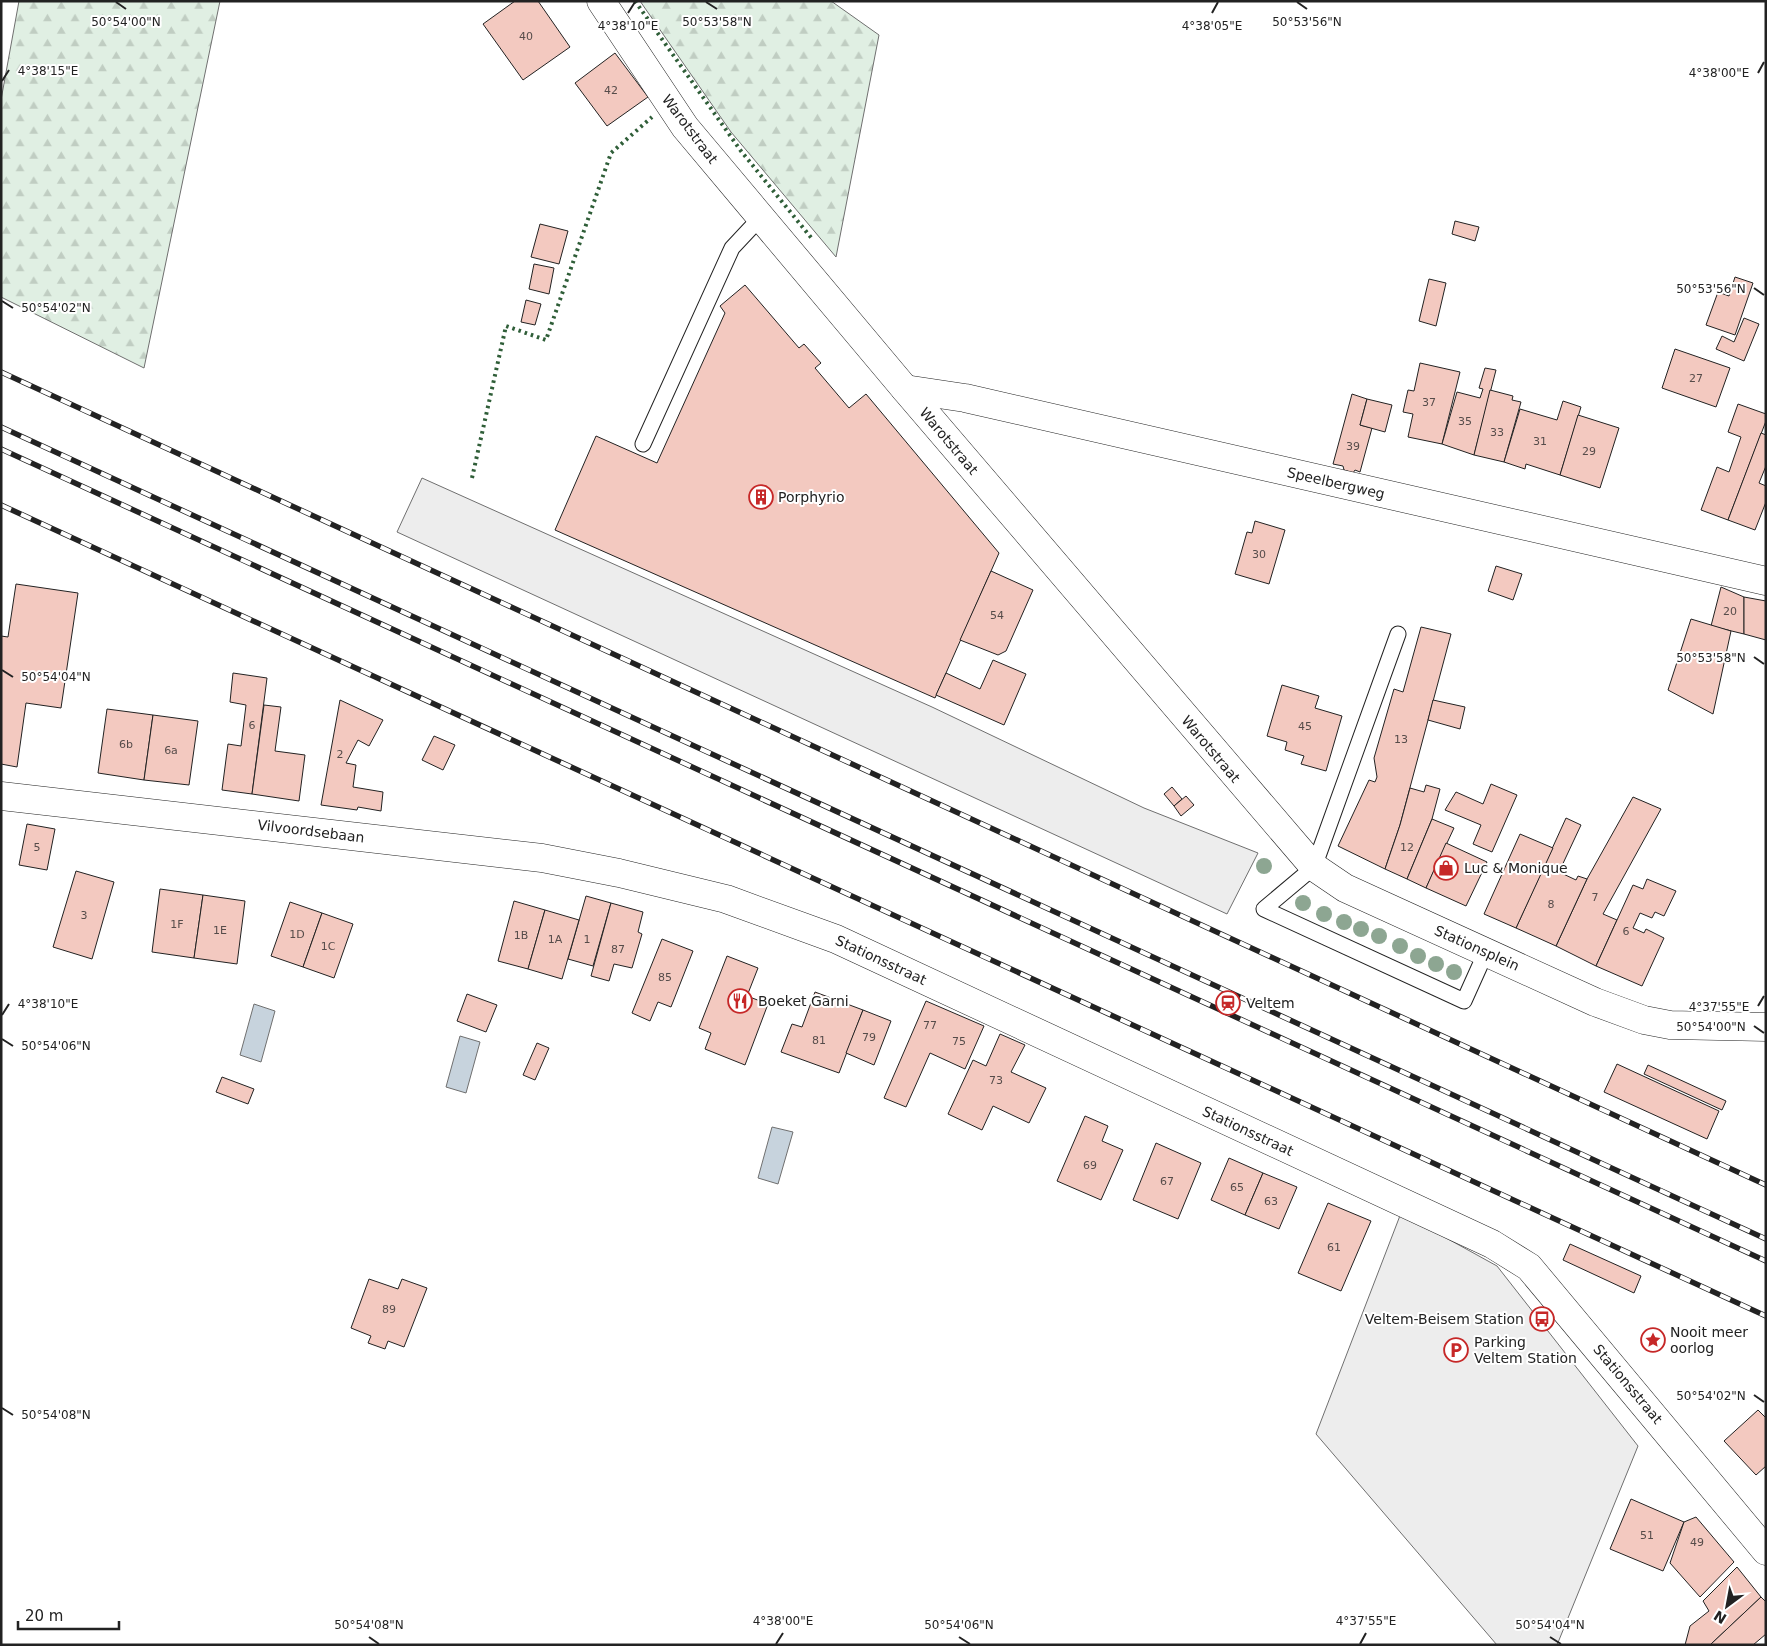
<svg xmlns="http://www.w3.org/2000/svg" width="1767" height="1646" font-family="'DejaVu Sans',sans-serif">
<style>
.forest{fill:url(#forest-firs);stroke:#6f6f6f}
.parking{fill:#ededed;stroke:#6f6f6f}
.water{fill:#c7d3dd;stroke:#6f6f6f}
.building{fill:#f3c9c0;stroke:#222}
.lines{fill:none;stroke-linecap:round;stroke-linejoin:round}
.service-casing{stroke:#222;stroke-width:17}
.minor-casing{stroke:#222;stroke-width:29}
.tertiary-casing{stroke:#222;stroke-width:29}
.service{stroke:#fff;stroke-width:15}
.minor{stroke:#fff;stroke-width:28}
.tertiary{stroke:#fff;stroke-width:28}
.rail-casing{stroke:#222;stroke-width:5.5}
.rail{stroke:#fff;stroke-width:4;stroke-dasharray:11;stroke-linecap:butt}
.hedge{stroke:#2f5e38;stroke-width:4;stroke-dasharray:2.5 4;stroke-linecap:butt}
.tree{fill:#8da692}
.ticks{fill:none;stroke:#222;stroke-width:2}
.labels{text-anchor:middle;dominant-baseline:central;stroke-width:4;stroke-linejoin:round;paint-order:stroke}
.number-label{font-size:11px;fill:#564c4a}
.street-label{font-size:14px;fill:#222;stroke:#fff}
.poi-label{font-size:14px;fill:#222;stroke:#fff;text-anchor:start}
.ticks-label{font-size:12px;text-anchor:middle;fill:#222;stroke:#fff;stroke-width:4;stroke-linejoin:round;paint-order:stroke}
</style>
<defs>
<pattern id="forest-firs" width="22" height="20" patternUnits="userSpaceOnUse" patternTransform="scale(1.25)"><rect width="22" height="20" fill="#e0efe3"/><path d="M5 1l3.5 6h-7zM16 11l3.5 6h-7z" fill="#c0cdc2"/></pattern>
</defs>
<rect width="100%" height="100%" fill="#fff"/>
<!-- forest -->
<g class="forest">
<polygon points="19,1 220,1 144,368 1,297 1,100"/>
<polygon points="640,1 831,1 879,35 836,257 731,132"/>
</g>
<!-- parking -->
<g class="parking">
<polygon points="422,478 932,707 1144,808 1258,853 1227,914 397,532"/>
<polygon points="1401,1213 1497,1266 1638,1446 1557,1645 1497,1645 1316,1434"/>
</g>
<!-- water -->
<g class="water">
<polygon points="254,1004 275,1011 261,1062 240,1055"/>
<polygon points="460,1036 480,1042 466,1093 446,1087"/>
<polygon points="772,1127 793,1132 778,1184 758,1178"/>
</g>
<!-- building -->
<g class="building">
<polygon points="515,1 538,1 570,47 523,80 483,24"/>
<polygon points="615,53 648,97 607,126 575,83"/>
<polygon points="1455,221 1479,227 1475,241 1452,234"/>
<polygon points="540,224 568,231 559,264 531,257"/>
<polygon points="534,264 554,268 549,294 529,289"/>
<polygon points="1735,277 1753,283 1735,335 1706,325 1718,292 1729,296"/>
<polygon points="1429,279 1446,283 1436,326 1419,321"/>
<polygon points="745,285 799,348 804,344 821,363 815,368 849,408 866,394 999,553 935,698 555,530 596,436 657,463 725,313 720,306"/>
<polygon points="526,300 541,304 535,325 521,322"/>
<polygon points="1744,318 1759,324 1744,361 1716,349 1722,336 1734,342"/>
<polygon points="1675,349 1730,368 1716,407 1662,388"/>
<polygon points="1420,363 1460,372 1442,444 1408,437 1413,414 1403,412 1408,390 1414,391"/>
<polygon points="1485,368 1496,370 1474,455 1442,444 1457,392 1480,398 1483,389 1479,388"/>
<polygon points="1490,390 1513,396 1512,400 1521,402 1504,462 1474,455"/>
<polygon points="1352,394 1367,399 1360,425 1372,428 1360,472 1355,470 1353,473 1344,470 1343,466 1333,464"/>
<polygon points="1367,399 1392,405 1385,432 1360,425"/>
<polygon points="1563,401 1581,407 1560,475 1526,464 1525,469 1504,462 1520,409 1557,420"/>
<polygon points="1738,404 1766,414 1766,421 1728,520 1701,510 1717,467 1729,472 1741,437 1728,432"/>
<polygon points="1578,415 1619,428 1600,488 1560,475"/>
<polygon points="1761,433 1766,435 1766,466 1759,483 1766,486 1766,502 1755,530 1728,520"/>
<polygon points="1255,521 1285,530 1269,584 1235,574 1247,532 1252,533"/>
<polygon points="1496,566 1522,574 1513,600 1488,591"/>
<polygon points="991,571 1033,590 1006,651 998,655 960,640"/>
<polygon points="16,584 78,593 61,708 26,703 17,767 1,764 1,636 8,637"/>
<polygon points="1721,587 1744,597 1744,634 1711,626"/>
<polygon points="1744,597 1766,601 1766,640 1744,634"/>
<polygon points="1691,619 1731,631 1713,714 1668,690"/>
<polygon points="1421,627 1451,634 1400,825 1385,869 1338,846 1369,780 1375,782 1377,777 1374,758 1394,689 1403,692"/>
<polygon points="993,660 1026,674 1004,725 936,695 946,673 980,689"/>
<polygon points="233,673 267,678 252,794 222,790 228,744 241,746 246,705 230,702"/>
<polygon points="1282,685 1319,696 1315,708 1342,716 1326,771 1301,764 1304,756 1285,750 1287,742 1267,736"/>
<polygon points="340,700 383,720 369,746 358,740 346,763 356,765 353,787 383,792 381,811 358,807 357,810 321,805"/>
<polygon points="1433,700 1465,707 1460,729 1428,720"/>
<polygon points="264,705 281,707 275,751 305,755 299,801 252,794"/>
<polygon points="107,709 153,715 144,780 98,773"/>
<polygon points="153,715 198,721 189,785 144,780"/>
<polygon points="434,736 455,745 443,770 422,760"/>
<polygon points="1491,784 1517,795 1492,852 1473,844 1481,825 1445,810 1456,792 1483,804"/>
<polygon points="1426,785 1440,789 1432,819 1407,879 1385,869 1400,825 1410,788 1424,792"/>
<polygon points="1172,787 1182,799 1174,806 1164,794"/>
<polygon points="1186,796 1194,805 1181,816 1174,806"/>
<polygon points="1633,797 1661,809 1603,914 1617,920 1596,966 1556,946 1587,879"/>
<polygon points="1566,818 1581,825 1559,872 1576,880 1578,876 1587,879 1556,946 1516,928"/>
<polygon points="1432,819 1454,828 1426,888 1407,879"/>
<polygon points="27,824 55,829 47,870 19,865"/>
<polygon points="1520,834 1553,848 1516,928 1484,914"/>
<polygon points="1446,843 1487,862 1466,906 1426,888"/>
<polygon points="76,871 114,882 92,959 53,947"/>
<polygon points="1647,879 1676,891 1664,916 1655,912 1652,918 1640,913 1633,928 1644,933 1646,929 1664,938 1642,986 1596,966 1633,885 1643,889"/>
<polygon points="160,889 203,895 194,958 152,952"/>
<polygon points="203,895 245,901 237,964 194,958"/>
<polygon points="586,896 611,903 593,966 568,959"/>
<polygon points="514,901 545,910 528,969 498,961"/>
<polygon points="290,902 322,913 303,967 271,956"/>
<polygon points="611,903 643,912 638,932 642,934 632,968 614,964 609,981 591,976"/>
<polygon points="545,910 579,920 562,979 528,969"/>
<polygon points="322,913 353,924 334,978 303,967"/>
<polygon points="662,939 693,951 671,1007 658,1002 650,1021 632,1013"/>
<polygon points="727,956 758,968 747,996 768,1004 745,1065 705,1049 711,1033 699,1028"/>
<polygon points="815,992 863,1010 839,1073 781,1052 792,1024 802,1027"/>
<polygon points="467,994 497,1005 486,1032 457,1021"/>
<polygon points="926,1001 984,1026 965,1069 930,1053 906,1107 884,1098"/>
<polygon points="863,1010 891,1021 874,1065 846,1053"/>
<polygon points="1000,1034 1025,1045 1011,1072 1046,1088 1029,1123 993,1106 982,1130 948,1114 973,1060 986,1066"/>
<polygon points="537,1043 549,1048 535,1080 523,1075"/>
<polygon points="1617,1064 1719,1111 1707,1139 1604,1092"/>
<polygon points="1648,1065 1726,1101 1722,1110 1644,1074"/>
<polygon points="222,1077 254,1089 248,1104 216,1092"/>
<polygon points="1085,1116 1108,1126 1102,1141 1123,1150 1101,1200 1057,1181"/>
<polygon points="1156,1143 1201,1163 1178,1219 1133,1200"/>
<polygon points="1229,1158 1263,1173 1245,1215 1211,1200"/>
<polygon points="1263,1173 1297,1187 1279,1229 1245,1215"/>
<polygon points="1328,1203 1371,1221 1341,1291 1298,1273"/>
<polygon points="1570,1244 1641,1276 1634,1293 1563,1260"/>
<polygon points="369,1279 398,1289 402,1279 427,1288 404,1347 388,1341 385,1349 368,1343 371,1336 351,1328"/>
<polygon points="1758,1410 1766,1418 1766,1466 1756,1475 1724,1441"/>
<polygon points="1631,1499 1684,1522 1663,1571 1610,1549"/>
<polygon points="1696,1517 1734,1562 1700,1597 1670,1563 1684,1522"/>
<polygon points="1737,1567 1761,1597 1710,1645 1685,1645 1690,1626 1709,1611 1703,1601"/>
<polygon points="1761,1597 1766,1602 1766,1634 1753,1645 1710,1645"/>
</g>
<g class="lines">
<!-- service casing -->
<g class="service-casing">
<g id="service">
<polyline points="643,444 732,248 761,217"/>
<polyline points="1398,634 1314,867 1264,909 1464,1001 1486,952"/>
</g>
</g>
<!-- minor casing -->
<g class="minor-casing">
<g id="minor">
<polyline points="601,1 685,127 905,389 1314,867 1345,888 1595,1002 1644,1020 1670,1025 1766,1027"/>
<polyline points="905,389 965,398 1766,581"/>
</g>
</g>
<!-- tertiary casing -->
<g class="tertiary-casing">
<polyline id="tertiary" points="1,796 542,858 619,873 726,899 836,939 1492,1244 1529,1267 1766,1551"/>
</g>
<!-- service -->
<use href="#service" class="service"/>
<!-- minor -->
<use href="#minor" class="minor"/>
<!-- tertiary -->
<use href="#tertiary" class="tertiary"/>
<!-- rail casing -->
<g class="rail-casing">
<g id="rail">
<polyline points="1,372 1766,1185"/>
<polyline points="1,427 1766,1239"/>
<polyline points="1,449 1766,1261"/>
<polyline points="1,505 1766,1316"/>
</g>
</g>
<!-- rail -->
<use href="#rail" class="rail"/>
<!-- hedge -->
<g class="hedge">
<polyline points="635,1 741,151 813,240"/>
<polyline points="472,478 506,326 546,340 611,153 652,117"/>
</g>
</g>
<!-- trees -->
<g class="tree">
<circle cx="1264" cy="866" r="8"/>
<circle cx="1303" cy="903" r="8"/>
<circle cx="1324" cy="914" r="8"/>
<circle cx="1344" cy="922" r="8"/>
<circle cx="1361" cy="929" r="8"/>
<circle cx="1379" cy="936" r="8"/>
<circle cx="1400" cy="946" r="8"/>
<circle cx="1418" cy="956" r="8"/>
<circle cx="1436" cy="964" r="8"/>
<circle cx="1454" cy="972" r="8"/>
</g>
<!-- ticks -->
<path class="ticks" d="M116 2 126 9M706 2 717 9M1297 2 1307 9M628 13 635 2M1212 13 1218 2M1758 73 1764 62M2 81 9 70M1754 288 1764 295M2 301 13 308M1754 657 1764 664M2 670 13 677M1758 1006 1764 996M2 1015 9 1004M1754 1026 1764 1033M2 1039 13 1046M1754 1395 1764 1402M2 1408 13 1415M369 1637 379 1644M959 1637 970 1644M1550 1637 1561 1644M776 1644 783 1633M1360 1644 1366 1633"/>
<!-- icons -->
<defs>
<g id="building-ring" transform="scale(1.25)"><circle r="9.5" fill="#fff" stroke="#c62828" stroke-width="1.5"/><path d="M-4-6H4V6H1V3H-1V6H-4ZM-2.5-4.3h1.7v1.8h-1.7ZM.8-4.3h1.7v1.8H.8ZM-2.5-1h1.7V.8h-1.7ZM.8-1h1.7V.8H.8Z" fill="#c62828"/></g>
<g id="shop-ring" transform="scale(1.25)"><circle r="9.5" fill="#fff" stroke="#c62828" stroke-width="1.5"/><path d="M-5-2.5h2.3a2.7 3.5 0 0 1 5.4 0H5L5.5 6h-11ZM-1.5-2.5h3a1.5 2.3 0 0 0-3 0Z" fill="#c62828"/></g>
<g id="restaurant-ring" transform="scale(1.25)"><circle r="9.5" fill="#fff" stroke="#c62828" stroke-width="1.5"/><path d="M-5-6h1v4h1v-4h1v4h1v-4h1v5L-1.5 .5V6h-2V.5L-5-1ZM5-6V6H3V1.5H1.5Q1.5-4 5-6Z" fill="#c62828"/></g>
<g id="station-ring" transform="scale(1.25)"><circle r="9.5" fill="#fff" stroke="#c62828" stroke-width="1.5"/><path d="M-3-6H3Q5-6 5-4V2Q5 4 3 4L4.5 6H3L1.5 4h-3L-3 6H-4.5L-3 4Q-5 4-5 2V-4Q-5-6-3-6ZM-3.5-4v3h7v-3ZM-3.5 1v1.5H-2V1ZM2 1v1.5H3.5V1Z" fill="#c62828"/></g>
<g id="bus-ring" transform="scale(1.25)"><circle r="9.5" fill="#fff" stroke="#c62828" stroke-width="1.5"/><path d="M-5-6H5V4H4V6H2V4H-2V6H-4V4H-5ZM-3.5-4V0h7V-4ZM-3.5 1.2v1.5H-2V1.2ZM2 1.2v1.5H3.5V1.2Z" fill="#c62828"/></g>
<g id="sight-ring" transform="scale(1.25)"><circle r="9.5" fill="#fff" stroke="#c62828" stroke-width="1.5"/><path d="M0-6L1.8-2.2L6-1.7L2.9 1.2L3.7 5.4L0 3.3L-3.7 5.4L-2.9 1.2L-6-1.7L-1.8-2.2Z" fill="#c62828"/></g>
<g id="parking-ring" transform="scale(1.25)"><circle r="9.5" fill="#fff" stroke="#c62828" stroke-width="1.5"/><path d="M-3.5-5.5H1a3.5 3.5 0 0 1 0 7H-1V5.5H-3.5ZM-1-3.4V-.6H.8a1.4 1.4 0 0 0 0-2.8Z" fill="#c62828"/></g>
</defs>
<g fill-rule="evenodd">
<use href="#building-ring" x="761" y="497"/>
<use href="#shop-ring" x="1446" y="868"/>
<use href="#restaurant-ring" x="740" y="1001"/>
<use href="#station-ring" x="1228" y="1003"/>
<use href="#bus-ring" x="1542" y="1319"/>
<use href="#sight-ring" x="1653" y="1340"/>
<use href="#parking-ring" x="1456" y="1350"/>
</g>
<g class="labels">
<!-- number labels -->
<g class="number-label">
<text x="526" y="36">40</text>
<text x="611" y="90">42</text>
<text x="1696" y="378">27</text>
<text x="1429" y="402">37</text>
<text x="1465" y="421">35</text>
<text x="1497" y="432">33</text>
<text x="1540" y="441">31</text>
<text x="1353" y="446">39</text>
<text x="1589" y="451">29</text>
<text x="1259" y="554">30</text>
<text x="1730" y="611">20</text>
<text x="997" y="615">54</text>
<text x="252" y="725">6</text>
<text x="1305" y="726">45</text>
<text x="1401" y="739">13</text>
<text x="126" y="744">6b</text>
<text x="171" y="750">6a</text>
<text x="340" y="754">2</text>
<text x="37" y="847">5</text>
<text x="1407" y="847">12</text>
<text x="1595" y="897">7</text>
<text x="1551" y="904">8</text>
<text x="84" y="915">3</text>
<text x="177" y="924">1F</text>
<text x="220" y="930">1E</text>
<text x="1626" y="931">6</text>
<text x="297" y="934">1D</text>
<text x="521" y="935">1B</text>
<text x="555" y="939">1A</text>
<text x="587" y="939">1</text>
<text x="328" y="946">1C</text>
<text x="618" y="949">87</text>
<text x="665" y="977">85</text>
<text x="930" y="1025">77</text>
<text x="869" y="1037">79</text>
<text x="819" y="1040">81</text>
<text x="959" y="1041">75</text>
<text x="996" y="1080">73</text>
<text x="1090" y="1165">69</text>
<text x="1167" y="1181">67</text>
<text x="1237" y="1187">65</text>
<text x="1271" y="1201">63</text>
<text x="1334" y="1247">61</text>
<text x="389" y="1309">89</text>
<text x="1647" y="1535">51</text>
<text x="1697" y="1542">49</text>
</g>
<!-- street labels -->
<g class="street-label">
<text transform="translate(690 129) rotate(53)">Warotstraat</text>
<text transform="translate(949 441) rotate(50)">Warotstraat</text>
<text transform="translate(1336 483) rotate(13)">Speelbergweg</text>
<text transform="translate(1211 749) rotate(50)">Warotstraat</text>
<text transform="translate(311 831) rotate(7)">Vilvoordsebaan</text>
<text transform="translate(1477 948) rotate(24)">Stationsplein</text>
<text transform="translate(881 960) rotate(25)">Stationsstraat</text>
<text transform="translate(1248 1131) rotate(25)">Stationsstraat</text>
<text transform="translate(1628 1384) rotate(50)">Stationsstraat</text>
</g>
<!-- poi labels -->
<g class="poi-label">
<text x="778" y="497">Porphyrio</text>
<text x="1464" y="868">Luc &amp; Monique</text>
<text x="758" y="1001">Boeket Garni</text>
<text x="1246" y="1003">Veltem</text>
<text x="1524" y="1319" text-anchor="end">Veltem-Beisem Station</text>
<text x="1670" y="1332">Nooit meer<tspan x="1670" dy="16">oorlog</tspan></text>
<text x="1474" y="1342">Parking<tspan x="1474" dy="16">Veltem Station</tspan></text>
</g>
</g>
<g class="ticks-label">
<text x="126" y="26">50°54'00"N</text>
<text x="717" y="26">50°53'58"N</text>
<text x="1307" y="26">50°53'56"N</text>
<text x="628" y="30">4°38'10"E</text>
<text x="1212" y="30">4°38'05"E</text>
<text x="48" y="75">4°38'15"E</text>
<text x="1719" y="77">4°38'00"E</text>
<text x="1711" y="293">50°53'56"N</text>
<text x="56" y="312">50°54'02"N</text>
<text x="1711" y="662">50°53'58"N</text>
<text x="56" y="681">50°54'04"N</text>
<text x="48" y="1008">4°38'10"E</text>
<text x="1719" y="1011">4°37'55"E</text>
<text x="1711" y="1031">50°54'00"N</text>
<text x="56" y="1050">50°54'06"N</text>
<text x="1711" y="1400">50°54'02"N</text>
<text x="56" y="1419">50°54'08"N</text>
<text x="783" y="1625">4°38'00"E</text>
<text x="1366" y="1625">4°37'55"E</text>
<text x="369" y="1629">50°54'08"N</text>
<text x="959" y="1629">50°54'06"N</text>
<text x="1550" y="1629">50°54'04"N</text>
</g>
<!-- border -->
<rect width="1767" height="1646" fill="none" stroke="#222222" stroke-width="5"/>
<!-- north arrow -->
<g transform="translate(1727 1606) rotate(212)" stroke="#ffffff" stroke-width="4" paint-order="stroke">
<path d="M0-4L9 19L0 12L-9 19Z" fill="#222222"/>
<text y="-8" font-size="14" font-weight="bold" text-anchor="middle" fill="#222222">N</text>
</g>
<!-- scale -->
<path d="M18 1621v8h101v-8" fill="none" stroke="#222222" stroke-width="2.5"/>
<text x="25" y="1621" font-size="15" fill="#222222" stroke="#ffffff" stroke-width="4" paint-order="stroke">20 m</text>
</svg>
